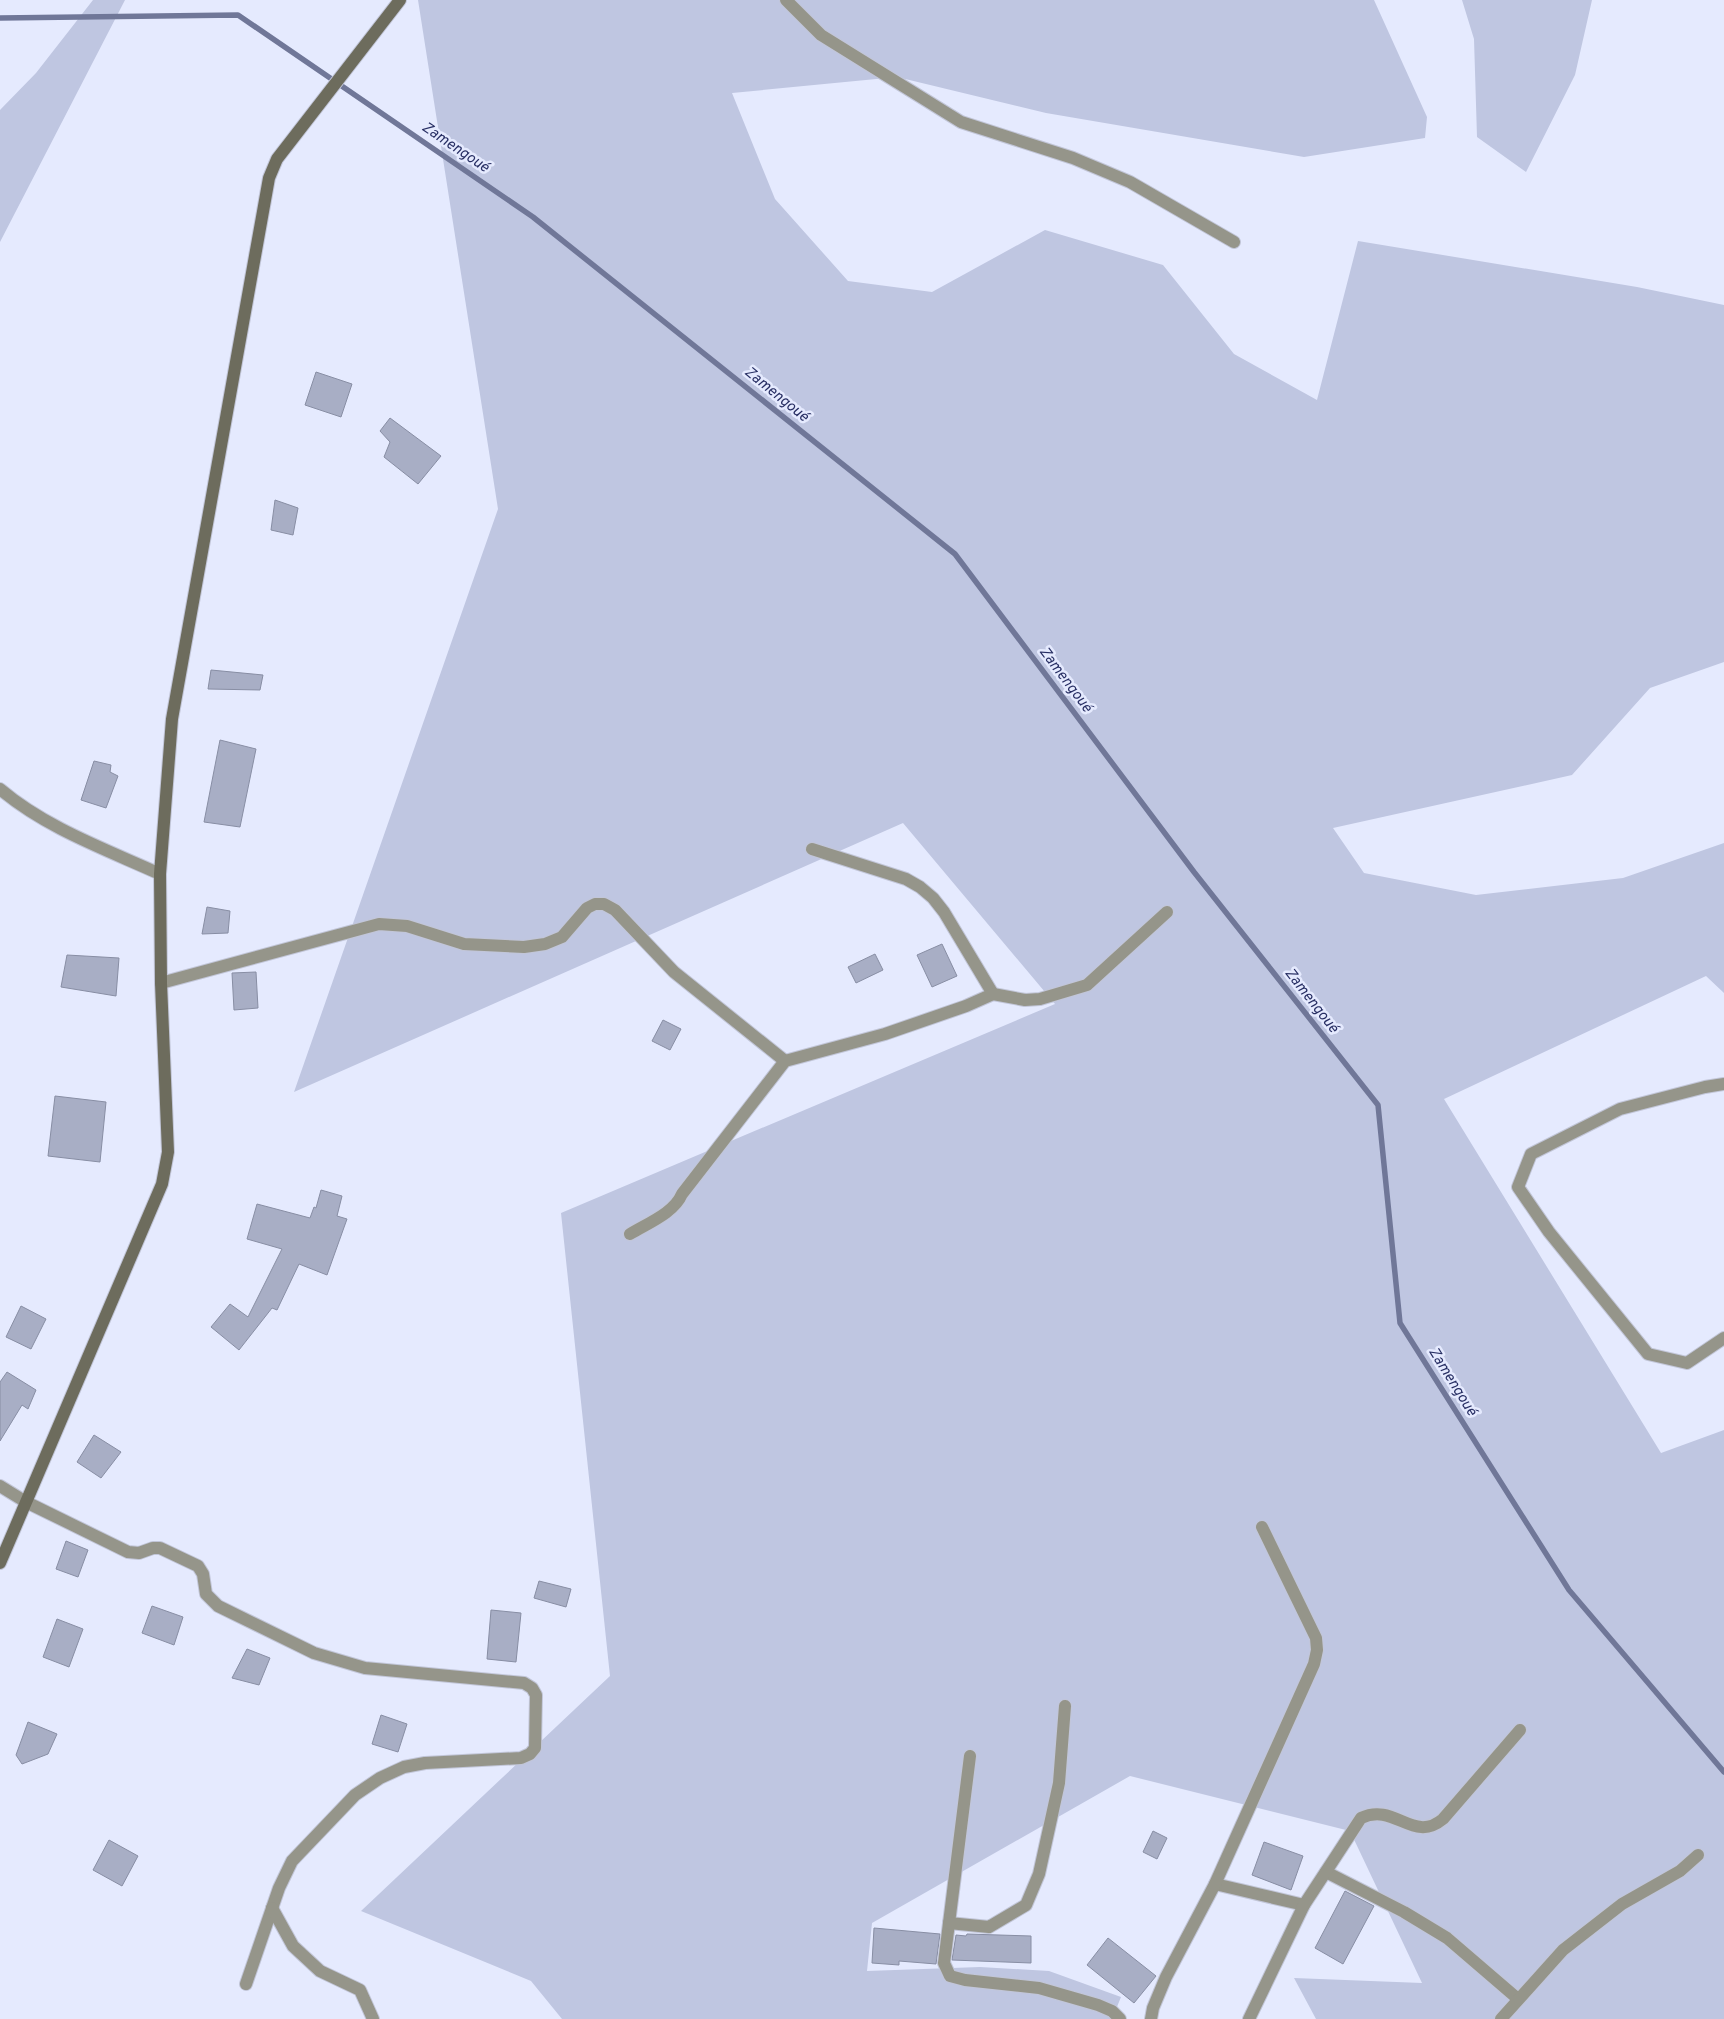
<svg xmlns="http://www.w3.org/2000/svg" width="1724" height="2019" font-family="Overpass,sans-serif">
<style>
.green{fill:#bfc6e1}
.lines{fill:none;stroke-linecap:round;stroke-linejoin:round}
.stream{stroke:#707798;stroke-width:5.5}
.building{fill:#a8aec5;stroke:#888ea4}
.street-casing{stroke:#c2c6d8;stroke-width:14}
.secondary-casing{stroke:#c2c6d8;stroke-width:14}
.street{stroke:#95958a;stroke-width:12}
.secondary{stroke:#6d6c5d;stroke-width:12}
.labels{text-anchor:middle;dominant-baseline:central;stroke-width:5;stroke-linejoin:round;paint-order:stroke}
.water-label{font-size:15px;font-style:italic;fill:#282f64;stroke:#e5eafe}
</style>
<rect width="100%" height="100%" fill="#e5eafe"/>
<!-- green -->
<g class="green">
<polygon points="93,0 125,0 0,242 0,110 36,73"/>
<polygon points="418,0 1374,0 1427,117 1425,138 1304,157 1046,113 897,77 732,93 775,199 848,281 932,292 1045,230 1163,265 1234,354 1317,400 1358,241 1637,287 1724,305 1724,662 1650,688 1572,775 1333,828 1364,873 1476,895 1623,878 1724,843 1724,993 1706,976 1444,1099 1661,1453 1724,1430 1724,2019 1316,2019 1294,1978 1422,1983 1350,1831 1130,1776 872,1923 867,1971 980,1967 1049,1971 1121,1997 1112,2019 562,2019 531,1981 361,1911 610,1676 561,1213 1055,1004 903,823 294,1092 498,509"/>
<polygon points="1462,0 1592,0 1575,75 1526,172 1477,137 1474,39"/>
</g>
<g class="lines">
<!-- stream -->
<polyline class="stream" points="0,18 238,15 533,217 955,554 1194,872 1378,1105 1400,1323 1569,1590 1724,1772"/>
</g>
<!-- building -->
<g class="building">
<polygon points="316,372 352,384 341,417 305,405"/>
<polygon points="390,418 441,456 418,484 384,457 390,442 380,431"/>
<polygon points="275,500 298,508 293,535 271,530"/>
<polygon points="211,670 263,675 260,690 208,689"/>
<polygon points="220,740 256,749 240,827 204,822"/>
<polygon points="94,761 111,765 110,772 118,776 106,808 81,800"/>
<polygon points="207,907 230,911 228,933 202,934"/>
<polygon points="942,944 957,976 932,987 917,955"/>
<polygon points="875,954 883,970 856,983 848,967"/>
<polygon points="67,955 119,958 116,996 61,987"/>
<polygon points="256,972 258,1008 234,1010 232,973"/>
<polygon points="663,1020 681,1029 670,1050 652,1041"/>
<polygon points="55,1096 106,1102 100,1162 48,1156"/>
<polygon points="321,1190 342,1196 337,1216 347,1219 327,1275 299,1264 277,1310 272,1308 239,1350 211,1327 230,1304 248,1317 282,1249 247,1239 257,1204 310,1218 314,1207 316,1208"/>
<polygon points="21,1306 46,1319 31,1349 6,1337"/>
<polygon points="7,1372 36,1390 28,1409 22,1405 0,1441 0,1382"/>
<polygon points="94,1435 121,1452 101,1478 77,1462"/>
<polygon points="66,1541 88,1550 78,1577 56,1569"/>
<polygon points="539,1581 571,1589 566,1607 534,1598"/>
<polygon points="152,1606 183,1617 174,1645 142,1633"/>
<polygon points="491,1610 521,1613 516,1662 487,1659"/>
<polygon points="57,1619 83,1629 69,1667 43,1657"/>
<polygon points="247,1649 270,1658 259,1685 232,1678"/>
<polygon points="381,1715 407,1724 398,1752 372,1744"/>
<polygon points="28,1722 57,1734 48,1754 22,1764 16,1755"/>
<polygon points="1153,1831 1167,1838 1157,1859 1143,1852"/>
<polygon points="109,1840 138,1856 122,1886 93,1870"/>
<polygon points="1264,1842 1303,1856 1291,1890 1252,1875"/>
<polygon points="1345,1891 1374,1906 1343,1964 1315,1948"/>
<polygon points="874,1928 940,1934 936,1964 899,1961 899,1965 872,1963"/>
<polygon points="967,1934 1031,1936 1031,1963 952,1960 956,1935 966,1936"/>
<polygon points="1108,1938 1156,1976 1134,2003 1087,1965"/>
</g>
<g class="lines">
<!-- street casing -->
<g class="street-casing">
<g id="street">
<polyline points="786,0 821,35 961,122 1073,158 1130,182 1234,242"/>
<path d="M0 789C46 828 105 849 160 874"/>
<polyline points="812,849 906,879 920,887 933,898 944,912 993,994"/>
<polyline points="161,983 379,924 407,926 464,944 524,947 545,944 562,937 587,908 595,904 604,904 615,910 674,972 785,1061"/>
<polyline points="1724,1084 1705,1087 1620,1109 1531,1154 1518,1187 1549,1232 1648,1354 1687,1363 1724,1338"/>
<path d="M630 1234C648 1223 674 1213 682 1194L785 1061 885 1034 966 1006 993 994 1025 1000 1040 999 1087 985 1167 912"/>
<polyline points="0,1486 26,1502 128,1552 139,1553 153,1548 160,1548 198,1566 203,1574 206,1594 218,1606 314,1653 365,1668 524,1683 532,1688 536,1695 535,1748 530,1754 521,1758 425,1763 404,1767 380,1778 355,1795 292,1861 279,1888 246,1984"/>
<polyline points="970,1756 944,1963 950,1976 965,1980 1039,1988 1098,2005 1112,2011 1120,2019"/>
<polyline points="1326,1872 1404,1912 1447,1938 1518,1999"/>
<polyline points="1215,1884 1304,1905"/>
<polyline points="272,1908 293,1946 320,1971 360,1990 373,2019"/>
<polyline points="949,1923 989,1927 1026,1905 1039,1874 1059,1783 1065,1706"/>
<polyline points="1151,2019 1153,2008 1166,1977 1215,1884 1314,1664 1317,1650 1316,1638 1262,1527"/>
<path d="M1249 2019 1304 1905 1361 1818C1395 1802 1413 1844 1443 1819L1520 1730"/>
<polyline points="1501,2019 1563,1950 1622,1904 1680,1871 1698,1855"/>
</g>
</g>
<!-- secondary casing -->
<g class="secondary-casing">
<polyline id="secondary" points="0,1563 162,1184 168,1152 161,983 160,874 172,719 269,178 277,159 400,0"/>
</g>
<!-- street -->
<use href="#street" class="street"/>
<!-- secondary -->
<use href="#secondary" class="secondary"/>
</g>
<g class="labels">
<!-- water labels -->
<g class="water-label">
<text transform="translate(455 148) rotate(34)">Zamengoué</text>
<text transform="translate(776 395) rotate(39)">Zamengoué</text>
<text transform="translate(1065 680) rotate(53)">Zamengoué</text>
<text transform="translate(1311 1001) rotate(52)">Zamengoué</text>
<text transform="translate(1452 1382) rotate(58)">Zamengoué</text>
</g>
</g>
</svg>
